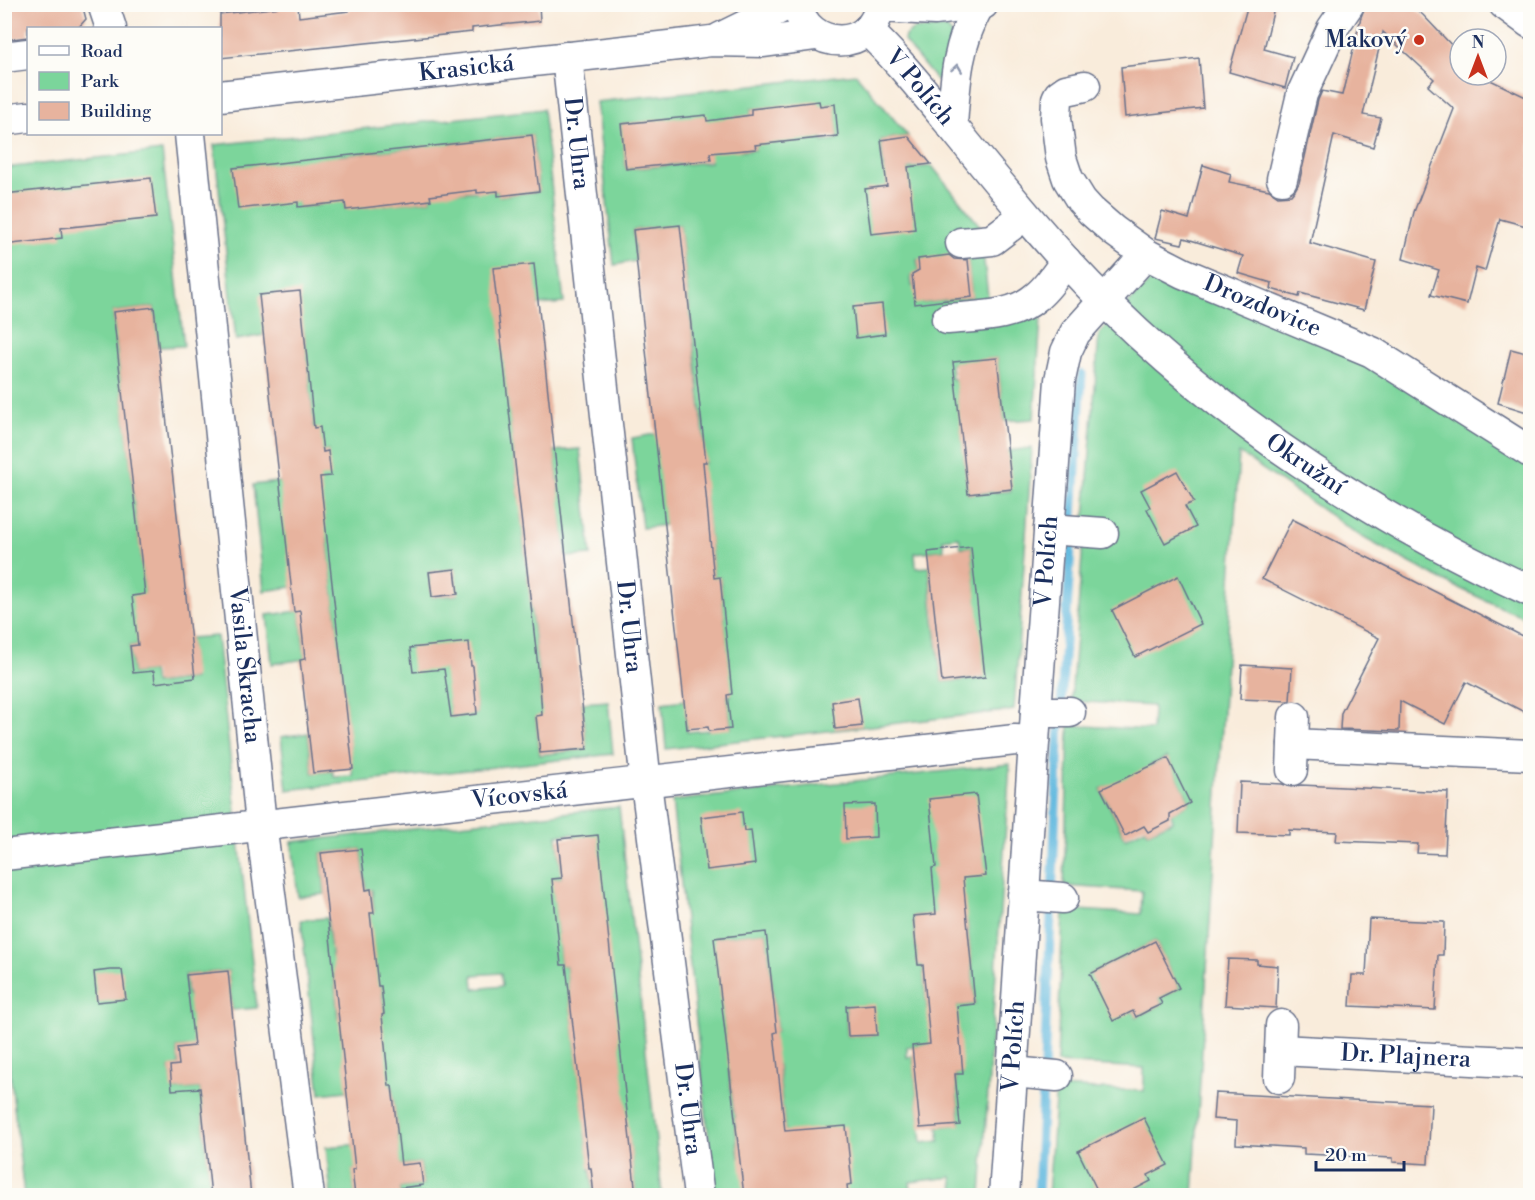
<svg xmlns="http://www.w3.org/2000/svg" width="1535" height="1200" font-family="'Libre Bodoni',serif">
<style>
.green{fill:#7bd59b;stroke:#4b827c;stroke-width:1.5;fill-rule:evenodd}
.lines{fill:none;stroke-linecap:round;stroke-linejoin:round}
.stream{stroke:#62b9df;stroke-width:9}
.building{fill:#e7b39e}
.minor-casing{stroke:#69718a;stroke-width:33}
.minor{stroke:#fff;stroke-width:30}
.oneway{stroke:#8d97ae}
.poi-dot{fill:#c8321e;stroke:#fdfcf7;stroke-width:2}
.labels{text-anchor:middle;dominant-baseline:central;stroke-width:5;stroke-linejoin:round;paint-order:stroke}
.poi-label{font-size:24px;fill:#1b2f5e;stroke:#fdfcf7;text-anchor:end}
.street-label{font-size:24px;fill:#1b2f5e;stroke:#fdfcf7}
</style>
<rect width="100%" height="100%" fill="#fdfcf7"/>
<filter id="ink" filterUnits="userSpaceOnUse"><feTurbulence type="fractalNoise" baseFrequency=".0167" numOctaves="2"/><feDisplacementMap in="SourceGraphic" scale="12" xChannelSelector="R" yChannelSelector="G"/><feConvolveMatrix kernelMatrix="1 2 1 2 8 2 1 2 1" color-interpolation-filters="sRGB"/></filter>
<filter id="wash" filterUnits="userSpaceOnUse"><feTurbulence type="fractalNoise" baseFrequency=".008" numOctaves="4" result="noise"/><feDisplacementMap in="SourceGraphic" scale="24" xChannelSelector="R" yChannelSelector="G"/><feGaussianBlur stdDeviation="1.35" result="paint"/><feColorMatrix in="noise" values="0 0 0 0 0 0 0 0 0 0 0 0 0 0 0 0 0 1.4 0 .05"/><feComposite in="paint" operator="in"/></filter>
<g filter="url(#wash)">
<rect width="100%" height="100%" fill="#f9ecdb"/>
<!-- green -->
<g class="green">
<polygon points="947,28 952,34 945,78 936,80 904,41 905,36 914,29"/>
<path d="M856 74 908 136 881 140 884 171 932 166 980 226 991 323 1041 318 1034 419 1004 421 997 358 951 364 952 379H956L968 494 1011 491 1007 451 1032 448 1014 710 666 749 662 703 685 700 687 732 731 728 727 696H731L720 578 714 580 705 491 666 525 642 528 632 438 655 434 686 465 705 463 703 429 680 225 633 230 636 261 614 265 596 102ZM834 104 838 139 823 142 822 137 755 144V150L741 151 737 117 751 116V109L784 106 819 107ZM705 117 710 162 626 169 622 124ZM967 255 972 297 923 303 921 287 912 286 911 276 919 270 917 260ZM959 537 961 548 971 547 983 679 942 682 933 612 929 567 916 568 915 553 944 550 943 539Z"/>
<path d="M543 109 564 303 538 305 504 358 519 498 559 492 554 451 580 449 591 555 566 557 561 516 543 513 521 515 543 715 536 717 540 755 587 749 582 703 608 701 613 754 287 790 281 737 308 733 313 773 333 771 334 777 353 776 327 539 292 587 264 591 253 485 320 477 328 451 323 452 314 428 304 332 264 335 236 340 214 145ZM532 135 539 191 499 196 498 191 456 192 452 144ZM425 147 431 200 346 209 340 156ZM316 160 321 205 299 207 298 202ZM455 569 457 595 432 597 429 572ZM475 695 477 714 451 717 449 699Z"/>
<polygon points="162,151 184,346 158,347 154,307 113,312 151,643 130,646 133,673 152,671 154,684 194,679 190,638 217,636 257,1008 232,1010 228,971 185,975 187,995 190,995 195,1050 187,1047 177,1048 179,1065 170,1067 173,1090 200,1088 211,1195 24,1195 6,1036 10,1035 6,1000 4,1000 4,168"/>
<path d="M1157 274 1380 367 1530 464V619L1502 608 1444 581 1362 537 1239 453 1193 1195 1048 1196 1056 1087 1144 1091V1068L1057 1063 1063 909 1141 914 1142 891 1064 886 1069 725 1152 730 1153 706 1071 701 1099 334ZM1167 757 1190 803 1171 813 1173 821 1148 832 1145 828 1125 838 1101 789 1153 770 1151 765ZM1155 941 1179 988 1159 998 1162 1004 1136 1017 1133 1011 1090 974Z"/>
<polygon points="300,611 305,659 272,664 267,615"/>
<path d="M1010 764 981 1195H955L952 1177 910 1182 911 1195H715L672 801ZM947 913 949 922 967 921 975 1004 927 1009 923 965H918L913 916ZM766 932 777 1032 726 1037 715 938ZM846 1006 876 1035 847 1036ZM950 1042 962 1074H955L960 1124 938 1127 940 1141 922 1143 913 1056 907 1057V1047ZM778 1065 787 1152 739 1157 729 1071Z"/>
<path d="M619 807 662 1195H636L628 1129 585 1133 594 1195H401L400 1188 423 1185 420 1163 353 1170 355 1195H331L326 1147 398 1141 392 1086 320 1094 301 920 327 918 332 957 346 956 370 913 374 912 372 890H366L361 849 321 853 325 894 298 897 292 842ZM574 834 575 837 583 1110 566 965H561L553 879 562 878 557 835ZM364 970 367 988 381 986 384 1014 338 1019 334 974ZM501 973 502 986 474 989 473 975Z"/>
</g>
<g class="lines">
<!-- stream -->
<polyline class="stream" points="1038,1196 1060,721 1082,374"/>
</g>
<g id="blocks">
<!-- building -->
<g class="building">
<polygon points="4,4 82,4 86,19 78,28 28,28 28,37 4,40"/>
<polygon points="349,4 385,4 385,7 415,4 539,4 540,21 472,28 472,32 220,58 220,14 298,5 299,17 349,11"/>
<polygon points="1248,4 1275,4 1264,49 1293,57 1285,88 1229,72"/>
<polygon points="1366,4 1409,4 1423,15 1458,52 1460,49 1460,75 1480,75 1530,99 1530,227 1500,219 1485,271 1476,268 1467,304 1431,295 1439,270 1403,259 1414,212 1454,109 1428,86 1434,79 1383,32 1363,115 1381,118 1373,147 1334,135 1310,243 1376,262 1364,310 1300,293 1299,297 1271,289 1272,283 1238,273 1243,256 1184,238 1182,244 1155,238 1162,211 1189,219 1203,165 1231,174 1229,182 1269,190 1278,196 1291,195 1295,190 1299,183 1318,100 1322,91 1342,95 1361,17"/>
<polygon points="1199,58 1203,108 1125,117 1121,67"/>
<polygon points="819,101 820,106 835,104 838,136 755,145 756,149 710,153 711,160 626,169 621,124 706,115 707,121 751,115 751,109"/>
<polygon points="532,135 539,191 498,196 498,191 477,193 477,190 430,196 431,200 346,210 345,202 298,207 298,202 238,209 233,168"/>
<polygon points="908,136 931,164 908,167 915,229 871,234 865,189 887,186 881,140"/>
<polygon points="151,178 156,218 61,228 62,238 4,245 4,194"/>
<polygon points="680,225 706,462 703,462 711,549 714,578 720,577 732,694 727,695 731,729 709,731 708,727 687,729 633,230"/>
<polygon points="949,255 954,259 968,260 972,297 915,304 912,274 919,270 918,259"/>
<polygon points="534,264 587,749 540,753 536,716 542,715 540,685 493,268"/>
<polygon points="300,291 314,428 320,427 323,452 328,451 331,476 320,477 353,769 313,773 300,660 305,659 300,611 294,612 259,295"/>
<polygon points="882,304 885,334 856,338 853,307"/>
<polygon points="154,307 195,678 155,683 154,671 133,673 130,646 138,645 132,596 145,594 113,312"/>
<polygon points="1511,349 1530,354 1530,413 1498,403"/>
<polygon points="997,358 1012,489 968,494 953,362"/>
<polygon points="1177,471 1194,502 1185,506 1196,527 1165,543 1147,509 1150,507 1141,490"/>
<polygon points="1292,519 1530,640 1530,715 1466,682 1445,724 1400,701 1399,731 1340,729 1341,713 1379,638 1262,579"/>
<polygon points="971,547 985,677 942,682 928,552"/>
<polygon points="455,569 458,594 432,597 429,572"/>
<polygon points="1178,576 1201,624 1135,657 1112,610"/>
<polygon points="469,642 471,666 473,666 477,714 451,717 444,669 413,672 410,648"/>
<polygon points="1242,665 1292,668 1290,701 1240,699"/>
<polygon points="858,698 862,726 835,729 832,702"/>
<polygon points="1168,758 1190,803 1170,814 1170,821 1148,832 1144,826 1125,836 1101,789"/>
<polygon points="1240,782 1282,784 1291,787 1301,785 1448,792 1445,854 1417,853 1418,844 1336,841 1337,832 1289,830 1289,835 1238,833"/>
<polygon points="976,794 986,876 963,878 975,1004 957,1006 963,1074 955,1074 960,1125 920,1128 912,1046 930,1044 923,965 918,965 913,916 936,914 932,868 936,867 929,799"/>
<polygon points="875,804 876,837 846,839 845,805"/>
<polygon points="742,812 744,831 751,830 755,864 707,870 701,817"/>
<polygon points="598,835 616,1009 636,1196 594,1196 591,1168 589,1168 566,965 561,965 552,879 562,878 558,839"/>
<polygon points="361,849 366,890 371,889 374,913 370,913 378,986 381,986 384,1014 382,1015 389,1086 392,1086 401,1165 420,1163 423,1185 400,1188 401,1196 355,1196 352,1170 355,1169 321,853"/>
<polygon points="1369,919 1444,922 1443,955 1438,955 1435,1010 1350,1006 1352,975 1366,975"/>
<polygon points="766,932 777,1032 774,1033 785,1131 846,1126 852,1184 847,1185 848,1196 744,1196 714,938"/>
<polygon points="1155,941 1179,988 1159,998 1162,1004 1149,1010 1136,1017 1133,1011 1113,1021 1090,974"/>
<polygon points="1228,959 1257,960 1257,964 1278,966 1276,1008 1225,1005"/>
<polygon points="110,970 122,970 126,999 97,1002 94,972"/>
<polygon points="228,971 232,1010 251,1196 211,1196 200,1088 172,1090 170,1066 179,1065 177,1048 194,1046 186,975"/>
<polygon points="875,1004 877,1035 848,1036 846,1006"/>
<polygon points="1215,1093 1431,1104 1428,1164 1393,1162 1393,1158 1304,1154 1304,1148 1236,1144 1237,1121 1213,1119"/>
<polygon points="1144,1118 1168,1165 1148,1175 1151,1181 1122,1196 1100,1196 1078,1151"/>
</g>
</g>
</g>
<g filter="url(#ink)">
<use href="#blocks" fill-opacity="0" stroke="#69718a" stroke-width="1.5"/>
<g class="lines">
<!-- minor casing -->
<g class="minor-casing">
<g id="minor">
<polyline points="103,4 111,28"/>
<path d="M797 4C806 52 874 53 880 4"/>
<polyline points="1504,4 1530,23"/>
<polyline points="880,7 935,10 983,4"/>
<path id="s1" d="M867 30C897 58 922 90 948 121 986 168 1024 215 1065 260 1194 401 1357 511 1530 591"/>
<polyline points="720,38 789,4"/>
<polyline points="4,57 28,54"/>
<path id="s2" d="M567 57 646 783 699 1196"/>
<path id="s3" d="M1085 86 1066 90 1059 95 1057 99 1056 118 1061 158 1068 179 1081 200 1091 211 1114 231 1146 254 1183 273 1372 352 1530 452"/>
<path id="s4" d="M220 96 687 44 711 41 764 42 816 35"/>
<polyline points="4,120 28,117"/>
<path d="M952 126C955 82 957 44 979 5"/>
<path id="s5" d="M190 134 261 824 309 1196"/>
<polyline points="1282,179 1302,94 1332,29 1349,4"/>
<polyline points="961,243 992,240 1025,215"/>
<path d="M947 319C977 316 1012 318 1036 297 1048 288 1057 273 1066 261"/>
<polyline points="1049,529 1103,533"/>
<polyline points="1036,712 1070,712"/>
<polyline points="1293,744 1530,755"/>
<polyline points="1292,770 1294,717"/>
<path id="s6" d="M4 855C341 814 678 779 1015 740L1034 741"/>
<polyline points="1023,895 1063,898"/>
<path id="s7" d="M1280 1050 1530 1063"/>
<polyline points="1012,1072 1057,1076"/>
<polyline points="1279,1078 1281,1025"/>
<path id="s8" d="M1004 1196 1036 712 1060 380 1066 352 1075 333 1146 254"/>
</g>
</g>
<!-- minor -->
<use href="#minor" class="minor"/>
</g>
<!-- one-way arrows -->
<defs><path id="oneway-chevron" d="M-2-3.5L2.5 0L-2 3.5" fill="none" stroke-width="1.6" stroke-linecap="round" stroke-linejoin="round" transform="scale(1.5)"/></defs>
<use class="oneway" href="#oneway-chevron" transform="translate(957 68) rotate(-82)"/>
</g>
<!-- markers -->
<circle class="poi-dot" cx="1419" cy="40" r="6"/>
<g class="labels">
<!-- poi labels -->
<g class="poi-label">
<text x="1407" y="40">Makový</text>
</g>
<!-- street labels -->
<g class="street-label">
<text stroke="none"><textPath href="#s4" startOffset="248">Krasická</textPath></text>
<text stroke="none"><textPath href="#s1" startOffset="78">V Polích</textPath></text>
<text stroke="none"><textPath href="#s2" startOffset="87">Dr. Uhra</textPath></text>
<text stroke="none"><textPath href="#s3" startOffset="351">Drozdovice</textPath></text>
<text stroke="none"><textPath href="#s1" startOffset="620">Okružní</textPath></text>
<text stroke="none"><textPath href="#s8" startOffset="636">V Polích</textPath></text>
<text stroke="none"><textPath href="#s2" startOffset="573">Dr. Uhra</textPath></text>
<text stroke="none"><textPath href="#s5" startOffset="534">Vasila Škracha</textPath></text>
<text stroke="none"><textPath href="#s6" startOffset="519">Vícovská</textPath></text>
<text stroke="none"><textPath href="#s8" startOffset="150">V Polích</textPath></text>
<text stroke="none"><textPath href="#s7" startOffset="126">Dr. Plajnera</textPath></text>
<text stroke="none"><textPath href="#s2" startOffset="1059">Dr. Uhra</textPath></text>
</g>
</g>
<!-- margin -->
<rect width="1535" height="1200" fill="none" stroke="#fdfcf7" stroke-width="24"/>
<!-- legend -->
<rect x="27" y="27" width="195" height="108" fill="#fdfcf7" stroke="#a3aaba" stroke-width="1.5"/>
<rect x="39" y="46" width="30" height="9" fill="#ffffff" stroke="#a3aaba" stroke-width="1.5"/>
<text x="81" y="57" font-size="18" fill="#1b2f5e">Road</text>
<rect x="39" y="72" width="30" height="18" fill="#7bd59b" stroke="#a3aaba" stroke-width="1.5"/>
<text x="81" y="87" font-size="18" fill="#1b2f5e">Park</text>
<rect x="39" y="102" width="30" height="18" fill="#e7b39e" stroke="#a3aaba" stroke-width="1.5"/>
<text x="81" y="117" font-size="18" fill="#1b2f5e">Building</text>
<!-- north arrow -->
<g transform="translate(1478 57)"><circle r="28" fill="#fdfcf7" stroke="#a3aaba" stroke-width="1.5"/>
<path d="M0-4.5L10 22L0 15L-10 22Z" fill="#c8321e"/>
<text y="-9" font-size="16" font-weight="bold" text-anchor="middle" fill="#1b2f5e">N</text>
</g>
<!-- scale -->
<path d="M1316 1161v9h88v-9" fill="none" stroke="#1b2f5e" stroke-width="3"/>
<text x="1325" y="1161" font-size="18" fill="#1b2f5e" stroke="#fdfcf7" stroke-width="4.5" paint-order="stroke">20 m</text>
</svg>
